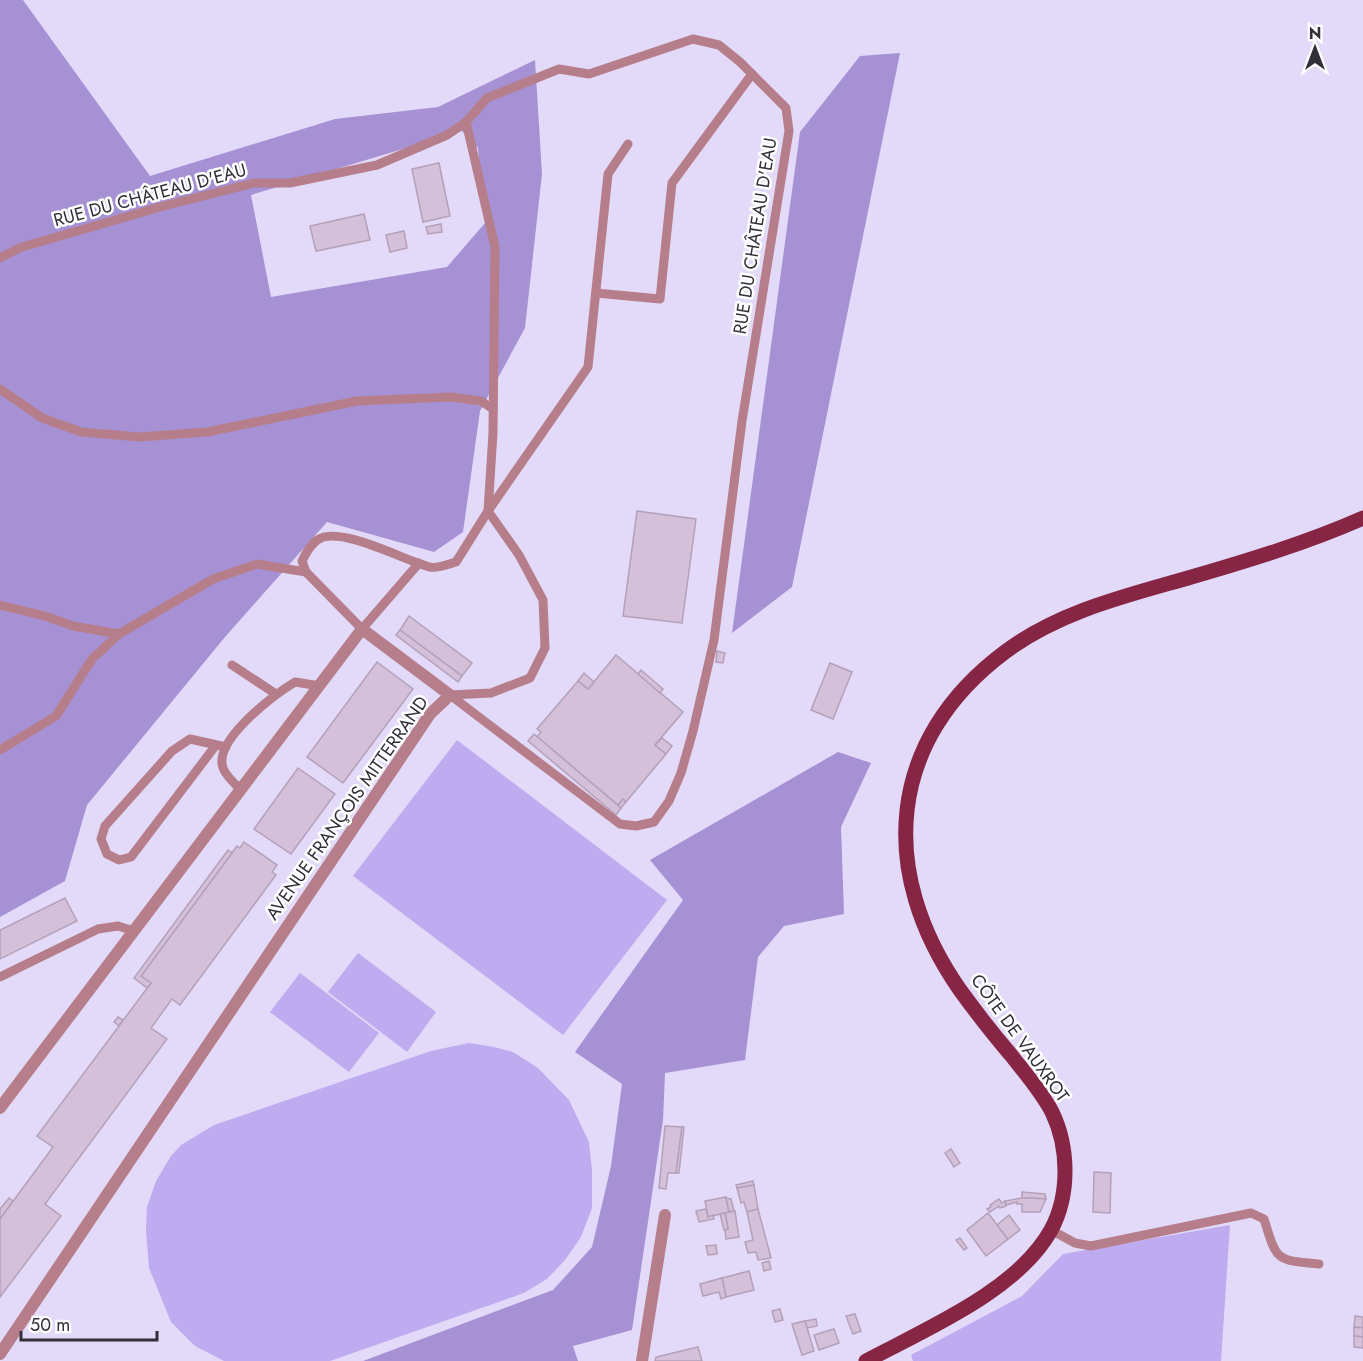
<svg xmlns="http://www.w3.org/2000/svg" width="1363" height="1361" font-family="Jost,sans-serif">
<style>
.green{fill:#bfabf0}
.forest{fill:#a691d5;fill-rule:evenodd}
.building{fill:#d4c0d9;stroke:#b4a0b9;stroke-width:1.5}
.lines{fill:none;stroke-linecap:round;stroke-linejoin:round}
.service{stroke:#b67e8a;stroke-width:9}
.minor{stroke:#b67e8a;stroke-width:12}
.primary{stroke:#872545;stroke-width:15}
.labels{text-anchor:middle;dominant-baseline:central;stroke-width:5;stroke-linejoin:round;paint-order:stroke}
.street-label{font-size:18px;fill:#322f3a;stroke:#fff}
</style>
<rect width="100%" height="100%" fill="#e2daf8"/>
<!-- green -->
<g class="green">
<polygon points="457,740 667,900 563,1035 353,876"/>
<polygon points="358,953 436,1012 407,1052 328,992"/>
<polygon points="300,973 379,1033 349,1072 270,1012"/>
<polygon points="469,1043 494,1047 513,1052 538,1068 569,1100 589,1142 592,1170 592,1208 581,1237 565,1260 547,1279 524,1293 330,1361 224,1361 195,1346 171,1322 149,1268 146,1230 147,1207 156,1181 171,1156 181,1145 214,1125 431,1051"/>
<polygon points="1230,1225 1221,1361 913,1361 911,1355 1022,1296 1063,1254"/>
</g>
<!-- forest -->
<g class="forest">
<path d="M0 0H23L150 176 335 119 438 107 535 60 542 174 525 328 480 411 463 532 434 552 327 522 225 637 87 805 65 881 0 917ZM462 131 478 148 485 223 447 267 271 297 251 195Z"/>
<polygon points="900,53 792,587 732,633 800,132 860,56"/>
<polygon points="838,752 871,763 841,827 844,914 784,926 758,957 745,1060 665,1073 663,1120 632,1330 573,1346 578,1361 363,1361 553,1290 592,1247 611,1166 622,1084 575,1052 683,900 650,860"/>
</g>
<!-- building -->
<g class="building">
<polygon points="439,163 450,216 423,222 412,169"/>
<polygon points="364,214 370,240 316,251 310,226"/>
<polygon points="441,224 442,232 428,234 426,227"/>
<polygon points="404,231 407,248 390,252 386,235"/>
<polygon points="637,511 696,519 682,623 623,616"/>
<polygon points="409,616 472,663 462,676 400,630"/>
<polygon points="400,630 462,676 458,682 396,635"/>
<polygon points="717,651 725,653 723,663 716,662"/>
<polygon points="616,655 683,712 655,745 666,754 626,802 623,799 618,805 537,737 541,732 537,729 578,681 588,689"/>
<polygon points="377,662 413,689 343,783 307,757"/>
<polygon points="830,663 852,672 833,719 811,710"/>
<polygon points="641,670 663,689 660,693 638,674"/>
<polygon points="584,673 594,682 588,689 578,681"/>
<polygon points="534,734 621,808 616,815 528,741"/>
<polygon points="662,738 672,746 666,754 655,745"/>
<polygon points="298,768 335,794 291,854 254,829"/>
<polygon points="623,799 626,802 621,808 618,805"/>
<polygon points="244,842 277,865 272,872 276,875 180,1005 172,999 151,1028 167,1039 45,1204 61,1216 0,1297 0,1219 53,1147 37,1136 151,983 141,976 237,846 240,848"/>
<polygon points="228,850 232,853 141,976 151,983 147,988 134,978"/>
<polygon points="65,898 77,921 0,959 0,930"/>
<polygon points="118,1017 123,1020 119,1026 114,1022"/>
<polygon points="665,1126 682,1127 676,1173 668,1173 666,1189 659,1188"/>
<polygon points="682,1127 684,1127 679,1173 676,1173"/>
<polygon points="951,1149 960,1163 954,1167 945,1153"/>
<polygon points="1094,1172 1111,1173 1110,1213 1093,1212"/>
<polygon points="753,1181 754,1185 737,1188 736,1185"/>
<polygon points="754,1185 758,1209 747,1212 744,1202 741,1203 737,1188"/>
<polygon points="1022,1192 1045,1194 1046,1199 1022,1198"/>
<polygon points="726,1197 729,1212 708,1217 705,1201"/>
<polygon points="9,1198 13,1201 0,1219 0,1209"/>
<polygon points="726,1198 731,1199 734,1211 729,1212"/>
<polygon points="1022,1198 1033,1198 1046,1199 1040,1212 1022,1212 1022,1204 1017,1204 1017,1202 1006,1205 1005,1201"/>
<polygon points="999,1199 1002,1203 1005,1201 1006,1206 1000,1208 999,1206 990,1212 987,1209 991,1207 990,1205"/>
<polygon points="706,1209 708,1217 713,1215 714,1219 699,1222 696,1211"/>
<polygon points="758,1209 771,1258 758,1260 756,1252 748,1253 745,1242 753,1240 747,1212"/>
<polygon points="735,1211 739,1237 726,1239 725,1230 728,1229 725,1213"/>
<polygon points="725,1213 728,1229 724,1230 720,1214"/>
<polygon points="988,1213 1008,1239 986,1256 967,1230"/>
<polygon points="1009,1215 1020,1230 1008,1239 997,1225"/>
<polygon points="960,1238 967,1248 964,1250 956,1240"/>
<polygon points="716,1245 717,1254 708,1255 706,1246"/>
<polygon points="769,1261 771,1269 764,1271 762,1263"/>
<polygon points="749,1271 754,1290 726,1297 722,1278"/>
<polygon points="722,1278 726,1297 721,1299 719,1292 703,1296 700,1284"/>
<polygon points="780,1309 783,1320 775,1322 772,1311"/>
<polygon points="855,1314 861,1331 853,1334 846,1316"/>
<polygon points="1355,1316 1363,1317 1363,1328 1354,1327"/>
<polygon points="816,1319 817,1326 807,1328 805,1321"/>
<polygon points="805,1321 814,1351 802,1355 792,1324"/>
<polygon points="1354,1327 1363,1328 1363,1337 1354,1336"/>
<polygon points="834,1329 839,1343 819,1350 814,1335"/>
<polygon points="1354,1336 1363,1337 1363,1348 1354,1347"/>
<polygon points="698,1347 702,1361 655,1361 656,1357"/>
</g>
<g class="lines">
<!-- service -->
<g class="service">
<polyline points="0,258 19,248 160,207 254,183 290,183 377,165 447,135 466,122 487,98 559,69 589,74 693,39 719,45 740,62 786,108 789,131 742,421 714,640 693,731 681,773 669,801 654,822 636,826 620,824 450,695"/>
<polyline points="596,293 660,299 672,183 752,74"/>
<polyline points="0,389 42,418 81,432 139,437 207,432 357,401 451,397 481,401 493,409"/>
<path d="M419 563 362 629 306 572 302 561C306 553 311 543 319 539 342 526 405 561 430 567 437 569 449 564 456 562L488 511 588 367 608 174 628 144"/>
<polyline points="0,605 45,616 73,626 119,634"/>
<polyline points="232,665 276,694"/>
<polyline points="450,695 491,693 530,678 545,648 543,600 519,555 488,511 493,433 495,247 466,122"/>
<polyline points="216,745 131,857 119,860 107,854 101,839 105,826 172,751 190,739 226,747"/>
<polyline points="0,750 56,716 92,659 119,634 213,579 257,564 306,572"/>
<path d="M241 790C235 784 226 776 223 768 213 740 274 695 295 682L320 686"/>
<polyline points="0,977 98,929 118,926 134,931"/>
<path d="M1051 1230 1075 1243 1091 1246 1251 1213 1264 1219C1277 1261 1275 1260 1319 1264"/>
</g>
<!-- minor -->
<g class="minor">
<polyline points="0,1108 362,629 450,695 430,714 0,1354"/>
<polyline points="642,1361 665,1215"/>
</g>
<!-- primary -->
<path class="primary" d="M866 1361C926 1329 1017 1291 1051 1230 1070 1195 1069 1147 1052 1112 1041 1091 1025 1073 1011 1055 993 1034 976 1012 960 990 877 871 887 740 1005 652 1058 612 1125 596 1188 578 1247 561 1306 543 1363 518"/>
</g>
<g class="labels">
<!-- street labels -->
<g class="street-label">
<text transform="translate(150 195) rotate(-15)">RUE DU CHÂTEAU D'EAU</text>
<text transform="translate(755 236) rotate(-81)">RUE DU CHÂTEAU D'EAU</text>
<text transform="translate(347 808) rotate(-55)">AVENUE FRANÇOIS MITTERRAND</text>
<text transform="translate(1020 1038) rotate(54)">CÔTE DE VAUXROT</text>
</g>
</g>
<!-- north arrow -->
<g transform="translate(1315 48)" stroke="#ffffff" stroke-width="4.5" paint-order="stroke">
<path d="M0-4.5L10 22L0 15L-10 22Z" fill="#322f3a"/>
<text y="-9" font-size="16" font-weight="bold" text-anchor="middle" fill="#322f3a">N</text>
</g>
<!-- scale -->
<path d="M21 1331v9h136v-9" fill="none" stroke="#322f3a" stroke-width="3"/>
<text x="30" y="1331" font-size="18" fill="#322f3a" stroke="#ffffff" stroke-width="4.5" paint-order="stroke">50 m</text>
</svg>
